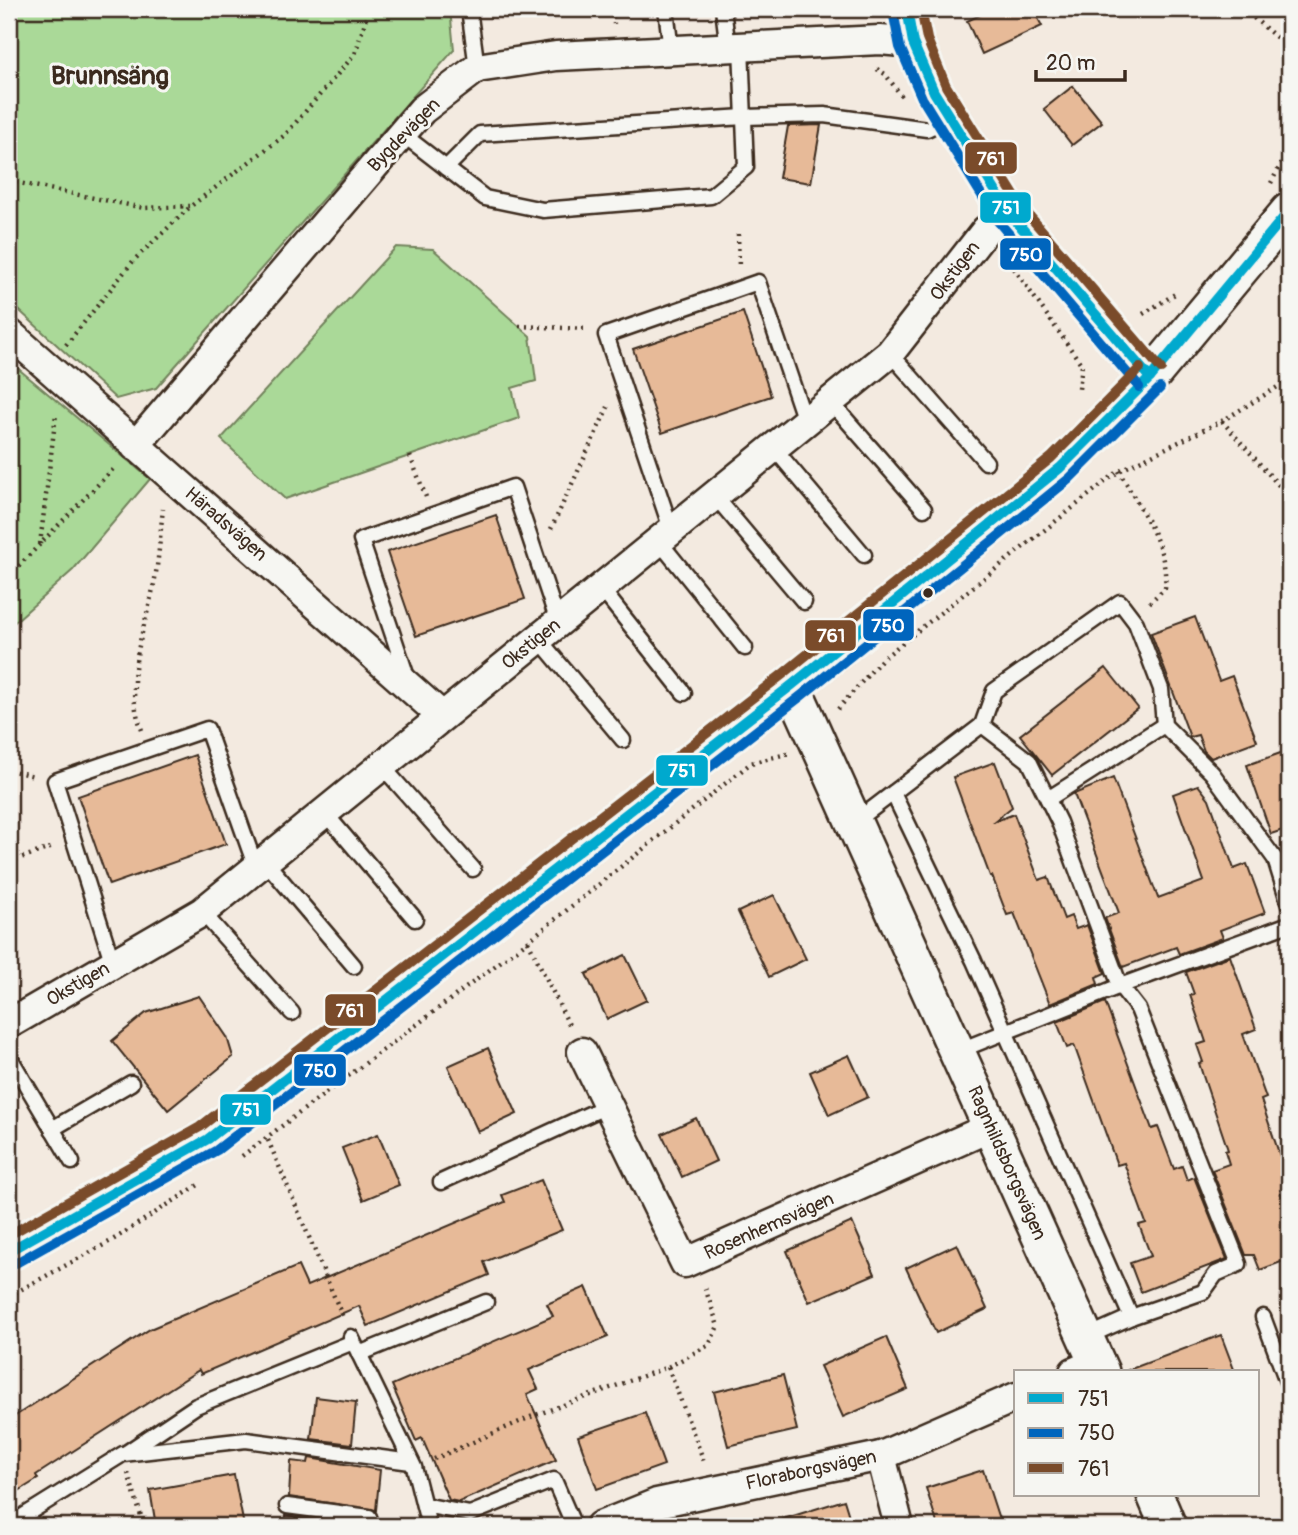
<svg xmlns="http://www.w3.org/2000/svg" width="1298" height="1535" font-family="Pangolin,sans-serif">
<style>
.green{fill:#aad998;stroke:#72825b;stroke-width:2}
.building{fill:#e7ba98;stroke:#3b2a1e;stroke-width:2}
.lines{fill:none;stroke-linecap:round;stroke-linejoin:round}
.service-casing{stroke:#3b2a1e;stroke-width:19}
.minor-casing{stroke:#3b2a1e;stroke-width:33}
.tertiary-casing{stroke:#3b2a1e;stroke-width:40}
.path{stroke:#3b2a1e;stroke-width:4.5;stroke-dasharray:2 5;stroke-linecap:butt}
.service{stroke:#f6f6f2;stroke-width:14}
.minor{stroke:#f6f6f2;stroke-width:28}
.tertiary{stroke:#f6f6f2;stroke-width:35}
.bus-1-casing{stroke:#f6f6f2;stroke-width:16}
.bus-2-casing{stroke:#f6f6f2;stroke-width:16}
.bus-3-casing{stroke:#f6f6f2;stroke-width:16}
.bus-1{stroke:#00a9ce;stroke-width:10}
.bus-2{stroke:#0065bd;stroke-width:10}
.bus-3{stroke:#7a4b2a;stroke-width:10}
.bus-dot{fill:#3b2a1e;stroke:#f6f6f2;stroke-width:2.5}
.labels{text-anchor:middle;dominant-baseline:central;stroke-width:6;stroke-linejoin:round;paint-order:stroke}
.street-label{font-size:19px;fill:#3b2a1e;stroke:#f6f6f2}
.district-label{font-size:26px;font-weight:bold;fill:#3b2a1e;stroke:#f6f6f2}
.line-badge{stroke:#f6f6f2;stroke-width:2.5}
.badge-label{font-size:19px;text-anchor:middle;font-weight:bold;fill:#fff}
</style>
<rect width="100%" height="100%" fill="#f3eae0"/>
<filter id="ink" filterUnits="userSpaceOnUse"><feTurbulence type="fractalNoise" baseFrequency=".0143" numOctaves="2"/><feDisplacementMap in="SourceGraphic" scale="14" xChannelSelector="R" yChannelSelector="G"/><feConvolveMatrix kernelMatrix="1 2 1 2 8 2 1 2 1" color-interpolation-filters="sRGB"/></filter>
<g filter="url(#ink)">
<!-- green -->
<g class="green">
<polygon points="9,9 450,9 454,50 156,388 116,399 9,301"/>
<polygon points="396,247 433,249 530,336 536,381 512,388 519,418 285,499 221,439"/>
<polygon points="9,361 150,479 73,570 9,627"/>
</g>
<!-- building -->
<g class="building">
<polygon points="993,9 1033,9 1042,26 982,54 967,21"/>
<polygon points="1073,86 1102,122 1072,145 1044,109"/>
<polygon points="821,125 811,183 779,178 788,126"/>
<polygon points="743,312 771,396 662,433 633,349"/>
<polygon points="496,515 525,599 416,636 387,552"/>
<polygon points="1195,617 1219,681 1232,676 1257,741 1211,758 1204,751 1198,735 1190,737 1151,633"/>
<polygon points="1106,668 1138,708 1052,775 1020,735"/>
<polygon points="1289,750 1289,828 1271,834 1247,765"/>
<polygon points="195,755 226,844 109,885 78,796"/>
<polygon points="995,762 1012,807 993,822 1014,814 1039,880 1048,877 1064,919 1071,916 1076,929 1087,925 1105,973 1096,977 1098,984 1050,1004 1014,913 1007,915 992,876 990,876 953,777"/>
<polygon points="1113,778 1158,898 1204,881 1173,794 1198,785 1209,799 1234,869 1247,864 1265,913 1220,930 1223,938 1179,954 1176,947 1123,967 1105,918 1119,913 1074,794"/>
<polygon points="774,895 806,959 769,977 738,912"/>
<polygon points="625,955 647,1000 607,1019 586,974"/>
<polygon points="1230,956 1256,1029 1243,1034 1266,1098 1261,1100 1289,1183 1289,1187 1280,1190 1289,1215 1289,1259 1260,1270 1254,1255 1246,1255 1212,1170 1229,1164 1225,1151 1228,1150 1203,1076 1199,1063 1203,1062 1197,1045 1206,1042 1190,995 1194,994 1186,972"/>
<polygon points="199,996 227,1037 233,1057 168,1110 112,1041 146,1013"/>
<polygon points="1105,1002 1152,1129 1158,1127 1174,1169 1182,1166 1187,1180 1194,1177 1227,1259 1141,1292 1130,1263 1151,1256 1139,1225 1146,1223 1124,1163 1117,1165 1074,1045 1067,1048 1057,1022"/>
<polygon points="488,1048 517,1114 478,1132 448,1066"/>
<polygon points="849,1055 868,1097 829,1115 810,1072"/>
<polygon points="696,1118 716,1161 682,1177 662,1134"/>
<polygon points="378,1134 399,1185 363,1200 342,1148"/>
<polygon points="541,1180 562,1230 484,1262 489,1275 368,1326 359,1306 201,1374 199,1370 36,1475 38,1479 9,1497 9,1420 150,1329 298,1266 307,1286 505,1202 502,1195"/>
<polygon points="852,1222 875,1274 809,1302 787,1251"/>
<polygon points="957,1244 987,1309 936,1333 906,1268"/>
<polygon points="586,1287 608,1337 529,1370 538,1389 527,1394 556,1460 459,1502 449,1500 422,1438 416,1441 392,1385 553,1316 547,1304"/>
<polygon points="1221,1335 1235,1372 1129,1372 1128,1370"/>
<polygon points="886,1337 908,1389 843,1417 820,1366"/>
<polygon points="783,1375 797,1430 728,1446 714,1392"/>
<polygon points="316,1397 356,1402 352,1444 311,1439"/>
<polygon points="645,1413 664,1465 597,1489 578,1436"/>
<polygon points="309,1458 380,1470 376,1510 289,1497 291,1461 308,1463"/>
<polygon points="983,1470 999,1519 976,1526 938,1526 926,1488"/>
<polygon points="234,1475 244,1526 156,1526 150,1490"/>
<polygon points="844,1500 852,1526 778,1526 777,1521"/>
<polygon points="286,1516 362,1526 284,1526"/>
</g>
<g class="lines">
<!-- service casing -->
<g class="service-casing">
<g id="service">
<polyline points="469,9 477,68"/>
<polyline points="666,9 671,51"/>
<polyline points="723,9 728,48"/>
<polyline points="401,133 485,198 543,210 711,196 746,167 741,47"/>
<polyline points="446,168 480,134 744,117 824,115 927,129 950,118"/>
<polyline points="890,353 986,462"/>
<polyline points="830,401 924,509"/>
<polyline points="773,447 864,555"/>
<polyline points="714,495 804,602"/>
<polyline points="671,529 606,335 758,282 805,421"/>
<polyline points="658,540 745,648"/>
<polyline points="600,587 684,693"/>
<polyline points="538,638 623,740"/>
<polyline points="407,677 361,540 513,487 558,622"/>
<polyline points="982,725 994,691 1120,602 1136,623 1161,689 1164,725 1212,773 1275,859 1289,904"/>
<polyline points="382,766 473,869"/>
<polyline points="893,793 974,961 1131,1317"/>
<polyline points="1048,799 1164,725"/>
<polyline points="324,812 415,919"/>
<polyline points="855,822 982,725 1029,761 1059,822 1120,986 1138,1009 1239,1264 1216,1274 1203,1292 1131,1317 1086,1337"/>
<polyline points="265,861 354,966"/>
<polyline points="202,912 292,1013"/>
<polyline points="113,964 55,781 207,729 256,868"/>
<polyline points="958,1051 1120,986 1289,924"/>
<polyline points="9,1056 72,1162"/>
<polyline points="52,1129 131,1083"/>
<polyline points="441,1182 609,1105"/>
<polyline points="1263,1317 1289,1387"/>
<polyline points="351,1337 414,1467 429,1526"/>
<polyline points="359,1354 486,1302"/>
<polyline points="126,1453 196,1406 353,1342"/>
<polyline points="424,1505 470,1514 554,1480 574,1526"/>
<polyline points="287,1506 369,1517 372,1526"/>
<polyline points="9,1525 123,1454 246,1440 411,1462"/>
</g>
</g>
<!-- minor casing -->
<g class="minor-casing">
<g id="minor">
<polyline points="907,9 913,43 934,92 1009,213 1150,378"/>
<polyline points="9,333 442,716"/>
<polyline points="135,446 422,110 477,68 556,56 880,40 913,43"/>
<polyline points="9,1024 202,912 890,353 986,230 1009,213"/>
<polyline points="582,1052 685,1263 991,1127"/>
<polyline points="1074,1372 1097,1362"/>
<polyline points="881,1456 899,1526"/>
<polyline points="600,1526 657,1503 881,1456 1016,1397"/>
</g>
</g>
<!-- tertiary casing -->
<g class="tertiary-casing">
<g id="tertiary">
<polyline points="792,685 1101,1372"/>
<polyline points="9,1251 208,1139 792,685 1060,468 1150,378 1289,211"/>
<polyline points="1155,1495 1168,1526"/>
</g>
</g>
<!-- path -->
<g class="path">
<polyline points="612,9 614,24"/>
<polyline points="1243,9 1289,48"/>
<polyline points="877,69 885,74 904,99"/>
<polyline points="9,181 144,208 190,206"/>
<polyline points="1271,183 1289,149"/>
<polyline points="738,234 739,268"/>
<polyline points="1006,257 1082,365 1079,389"/>
<polyline points="1143,314 1178,292"/>
<polyline points="519,326 588,329"/>
<polyline points="66,345 134,260 191,206 285,135 355,54 369,9"/>
<polyline points="1222,421 1289,497"/>
<polyline points="410,456 426,497"/>
<path d="M1119 471C1139 508 1169 546 1165 588L1148 604"/>
<polyline points="551,529 608,407"/>
<polyline points="40,544 56,414"/>
<polyline points="9,576 116,466"/>
<polyline points="838,709 881,660 1119,471 1222,421 1289,380"/>
<path d="M142 730C122 680 144 634 154 584 159 559 160 534 163 509"/>
<polyline points="9,770 34,776"/>
<polyline points="9,862 53,847"/>
<polyline points="528,941 571,1029"/>
<polyline points="268,1140 344,1320"/>
<polyline points="242,1156 528,941 751,763 790,753"/>
<polyline points="9,1296 111,1241 200,1184"/>
<polyline points="668,1367 705,1464"/>
<polyline points="434,1459 533,1416 668,1367 709,1345 718,1326 704,1285"/>
<polyline points="128,1473 144,1526"/>
</g>
<!-- service -->
<use href="#service" class="service"/>
<!-- minor -->
<use href="#minor" class="minor"/>
<!-- tertiary -->
<use href="#tertiary" class="tertiary"/>
<!-- bus-1 casing -->
<g class="bus-1-casing">
<g id="bus-1">
<polyline points="907,9 913,43 934,92 1009,213 1150,378"/>
<polyline points="9,1251 208,1139 792,685 1060,468 1150,378 1289,211"/>
</g>
</g>
<!-- bus-2 casing -->
<g class="bus-2-casing">
<g id="bus-2">
<polyline points="893,11 900,47 922,98 997,220 1139,387"/>
<polyline points="16,1263 217,1150 801,696 1069,479 1160,388"/>
</g>
</g>
<!-- bus-3 casing -->
<g class="bus-3-casing">
<g id="bus-3">
<polyline points="921,9 927,39 946,86 1020,205 1161,369"/>
<polyline points="9,1235 200,1127 783,674 1051,458 1140,368"/>
</g>
</g>
<!-- bus-1 -->
<use href="#bus-1" class="bus-1"/>
<!-- bus-2 -->
<use href="#bus-2" class="bus-2"/>
<!-- bus-3 -->
<use href="#bus-3" class="bus-3"/>
</g>
</g>
<!-- markers -->
<circle class="bus-dot" cx="928" cy="593" r="6"/>
<g class="labels">
<!-- street labels -->
<g class="street-label">
<text transform="translate(404 135) rotate(-46)">Bygdevägen</text>
<text transform="translate(955 271) rotate(-53)">Okstigen</text>
<text transform="translate(226 524) rotate(41)">Häradsvägen</text>
<text transform="translate(531 644) rotate(-39)">Okstigen</text>
<text transform="translate(78 984) rotate(-30)">Okstigen</text>
<text transform="translate(1007 1163) rotate(66)">Ragnhildsborgsvägen</text>
<text transform="translate(769 1226) rotate(-24)">Rosenhemsvägen</text>
<text transform="translate(811 1470) rotate(-12)">Floraborgsvägen</text>
</g>
<!-- district labels -->
<g class="district-label">
<text x="110" y="76">Brunnsäng</text>
</g>
</g>
<g class="line-badge">
<rect x="964" y="141" width="54" height="34" rx="7" fill="#7a4b2a"/>
<rect x="979" y="191" width="53" height="33" rx="7" fill="#00a9ce"/>
<rect x="999" y="237" width="53" height="34" rx="7" fill="#0065bd"/>
<rect x="862" y="608" width="53" height="34" rx="7" fill="#0065bd"/>
<rect x="804" y="619" width="53" height="33" rx="7" fill="#7a4b2a"/>
<rect x="655" y="754" width="54" height="33" rx="7" fill="#00a9ce"/>
<rect x="324" y="993" width="53" height="34" rx="7" fill="#7a4b2a"/>
<rect x="293" y="1053" width="54" height="34" rx="7" fill="#0065bd"/>
<rect x="219" y="1093" width="53" height="33" rx="7" fill="#00a9ce"/>
</g>
<g class="badge-label">
<text x="991" y="165">761</text>
<text x="1006" y="214">751</text>
<text x="1026" y="261">750</text>
<text x="888" y="632">750</text>
<text x="831" y="642">761</text>
<text x="682" y="777">751</text>
<text x="350" y="1017">761</text>
<text x="320" y="1077">750</text>
<text x="246" y="1116">751</text>
</g>
<!-- margin -->
<rect width="1298" height="1535" fill="none" stroke="#f6f6f2" stroke-width="35"/>
<rect x="18" y="18" width="1263" height="1500" fill="none" stroke="#3b2a1e" stroke-width="2.5" filter="url(#ink)"/>
<!-- legend -->
<rect x="1014" y="1370" width="245" height="126" fill="#f6f6f2" stroke="#aba49d" stroke-width="2"/>
<rect x="1028" y="1393" width="35" height="10" fill="#00a9ce" stroke="#aba49d" stroke-width="2"/>
<text x="1078" y="1406" font-size="21" fill="#3b2a1e">751</text>
<rect x="1028" y="1428" width="35" height="10" fill="#0065bd" stroke="#aba49d" stroke-width="2"/>
<text x="1078" y="1440" font-size="21" fill="#3b2a1e">750</text>
<rect x="1028" y="1463" width="35" height="10" fill="#7a4b2a" stroke="#aba49d" stroke-width="2"/>
<text x="1078" y="1476" font-size="21" fill="#3b2a1e">761</text>
<!-- scale -->
<path d="M1036 70v10h89v-10" fill="none" stroke="#3b2a1e" stroke-width="3.5"/>
<text x="1046" y="70" font-size="21" fill="#3b2a1e" stroke="#f6f6f2" stroke-width="5" paint-order="stroke">20 m</text>
</svg>
